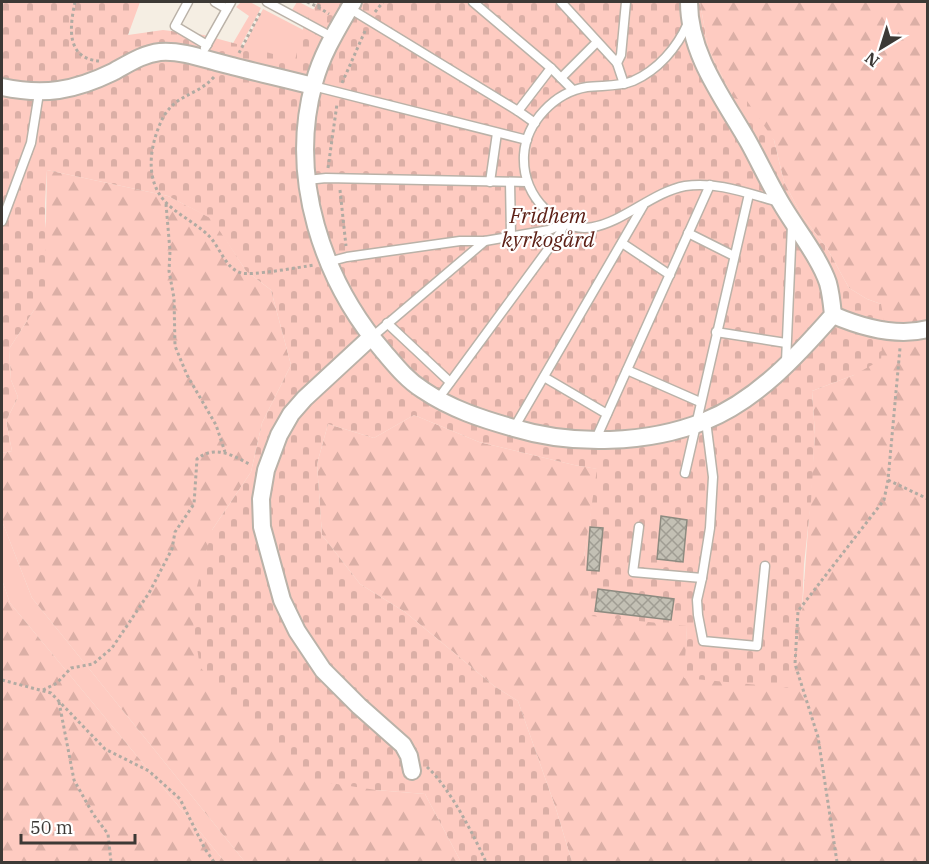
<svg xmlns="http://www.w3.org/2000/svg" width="929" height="864" font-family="'IBM Plex Serif',serif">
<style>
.grass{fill:#fecbc1}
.forest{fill:url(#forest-firs)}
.cemetery{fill:url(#cemetery-stones)}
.building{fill:url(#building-cross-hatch);stroke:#8d8b80;stroke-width:1.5}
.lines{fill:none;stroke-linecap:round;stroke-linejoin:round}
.lane-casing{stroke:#bab2a8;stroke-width:11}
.street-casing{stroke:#bab2a8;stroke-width:20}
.path{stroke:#b1aba3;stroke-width:3;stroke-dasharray:3 3;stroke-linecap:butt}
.lane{stroke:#fff;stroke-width:8}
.street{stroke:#fff;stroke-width:16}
.labels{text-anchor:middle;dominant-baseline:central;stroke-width:4.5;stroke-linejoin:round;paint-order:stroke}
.park-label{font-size:21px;font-style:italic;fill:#5d2016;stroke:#fff}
</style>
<defs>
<pattern id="forest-firs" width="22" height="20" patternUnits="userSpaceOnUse" patternTransform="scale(1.5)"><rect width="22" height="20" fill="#fecbc1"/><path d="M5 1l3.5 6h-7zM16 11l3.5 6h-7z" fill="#dbafa6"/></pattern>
<pattern id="cemetery-stones" width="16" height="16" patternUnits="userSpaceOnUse" patternTransform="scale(1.5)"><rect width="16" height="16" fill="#fecbc1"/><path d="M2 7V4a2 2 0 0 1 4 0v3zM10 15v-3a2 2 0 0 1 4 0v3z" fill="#dbafa6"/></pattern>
<pattern id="building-cross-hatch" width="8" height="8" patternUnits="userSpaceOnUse" patternTransform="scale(1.5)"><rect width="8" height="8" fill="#c3c0b4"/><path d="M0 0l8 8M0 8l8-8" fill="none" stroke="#a09d93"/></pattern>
</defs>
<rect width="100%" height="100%" fill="#f5eee3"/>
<!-- grass -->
<g class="grass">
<polygon points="241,2 250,2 261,8 233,60 229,50 249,16 236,7"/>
<polygon points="297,2 299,2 332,19 322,26 292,10"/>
<polygon points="263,9 311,34 314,67 236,61"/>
<polygon points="2,521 32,598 245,862 225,862 10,603 2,580"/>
</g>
<!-- forest -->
<g class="forest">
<polygon points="700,2 927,2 927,862 572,862 556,809 518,701 494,686 405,612 360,584 322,535 317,464 328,424 374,438 414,415 479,442 574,465 598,469 584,557 687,626 685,678 802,611 815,435 812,391 854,375 881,304 867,299 849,288 827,248 802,216 784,182 774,140 733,98 708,48"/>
<polygon points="47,170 168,196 213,219 246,271 271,290 291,365 262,423 251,472 212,530 376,790 425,794 461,862 245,862 32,598 2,521 2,453 12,451 6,421 18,397 11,380 9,349 34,310 46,221"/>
<polygon points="2,580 10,603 225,862 2,862"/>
</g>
<!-- cemetery -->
<polygon class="cemetery" points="2,2 140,2 128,35 163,30 204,35 295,60 304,25 318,2 700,2 708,48 733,98 747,101 774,140 784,182 802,216 827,248 849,288 867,299 881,304 884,320 881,360 854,375 812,391 815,435 811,501 804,564 802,611 792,688 684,678 687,626 591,616 584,557 597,469 574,465 479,442 414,415 374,438 328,424 317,464 322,535 360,584 405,612 494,686 518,701 556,809 572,862 461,862 425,794 376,790 317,781 250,725 200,667 191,609 212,530 251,472 262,423 291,365 271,290 246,271 212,219 168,196 47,170 45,203 46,285 34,310 9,349 11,380 18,397 6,421 12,451 2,453"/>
<!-- building -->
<g class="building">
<polygon points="661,516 687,520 683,562 657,559"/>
<polygon points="590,527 603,528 599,571 587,570"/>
<polygon points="598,589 674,599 671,620 595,611"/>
</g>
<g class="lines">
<!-- lane casing -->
<g class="lane-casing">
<g id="lane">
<polyline points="188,2 175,26 207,45"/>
<polyline points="215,2 227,9"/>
<polyline points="267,2 332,37"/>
<polyline points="473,2 551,68 573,90"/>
<polyline points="561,2 617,63"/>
<polyline points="349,8 518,111 535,123"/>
<path d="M688 23C677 48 658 70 633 81 618 87 602 85 587 87 555 92 526 122 524 155 523 176 530 194 545 209 593 259 637 195 685 186 717 181 749 194 779 202"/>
<polyline points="205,48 231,2"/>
<polyline points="561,78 596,43"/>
<polyline points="624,84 617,63 621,55 626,2"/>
<polyline points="313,86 527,140"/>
<polyline points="518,111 551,68"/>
<polyline points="307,180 326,178 527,182"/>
<polyline points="490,182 497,133"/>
<polyline points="510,182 511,236"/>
<polyline points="2,221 31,143 39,93"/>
<polyline points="688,233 734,256"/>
<polyline points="622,243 670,275"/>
<polyline points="328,262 347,257 460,241 485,241 549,230 565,223"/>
<polyline points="387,323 450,382"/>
<polyline points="716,332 786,343"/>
<polyline points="372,337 485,241"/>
<polyline points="786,362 792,225"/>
<polyline points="627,370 700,402"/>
<polyline points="544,377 607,414"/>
<polyline points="438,399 560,233 565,223"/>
<polyline points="706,421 713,477 710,528 702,578 697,600 698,615 703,641 757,646 765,566"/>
<polyline points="514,428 643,206"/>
<polyline points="595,441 710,185"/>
<polyline points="685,473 749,194"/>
<polyline points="639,527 633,572 702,578"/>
</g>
</g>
<!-- street casing -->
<g class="street-casing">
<g id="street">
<path d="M353 2C338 28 322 53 314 83 288 177 322 280 384 352 396 366 407 380 423 390 451 409 482 419 514 428 573 446 648 444 705 421 757 400 797 356 833 315 832 305 831 294 828 283 820 259 798 231 784 208 771 187 761 165 749 143 724 99 689 55 689 2"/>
<path d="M2 87C44 96 74 91 113 72 128 64 142 54 160 52 184 50 209 61 232 66 259 73 286 79 313 86"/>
<path d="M833 315C861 327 897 337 928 329"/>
<polyline points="371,337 305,398 291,414 279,435 266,470 261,499 262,527 282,600 297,631 323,670 359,706 403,745 409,756 412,771"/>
</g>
</g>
<!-- path -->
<g class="path">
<path d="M75 2C70 26 65 58 99 61"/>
<polyline points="307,2 318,7 321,2"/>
<polyline points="318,7 329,14"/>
<polyline points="375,12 383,2"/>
<polyline points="239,53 261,11"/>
<path d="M214 77C195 98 173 93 160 124 148 152 145 187 172 208 184 218 198 225 209 236 220 247 225 268 241 273 250 276 301 267 314 265"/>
<polyline points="342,83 365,31"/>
<polyline points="328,168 337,104"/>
<polyline points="340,190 346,246"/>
<polyline points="166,204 170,251 169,271 174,298 175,346 187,375 216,425 225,452"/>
<polyline points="888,480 928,499"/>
<polyline points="2,680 51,693 105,749 149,771 180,799 205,849 214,862"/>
<path d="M43 690 57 683 71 668 93 664 112 648 149 593 172 549 175 532 194 504 197 459C215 444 234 456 251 465"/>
<polyline points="59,702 74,780 93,814 108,834 111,862"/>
<path d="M427 767C450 788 473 834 486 862"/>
<polyline points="837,862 818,737 795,664 798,611 884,500 888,480 900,348"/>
</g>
<!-- lane -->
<use href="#lane" class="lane"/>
<!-- street -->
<use href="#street" class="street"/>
</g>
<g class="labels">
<!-- park labels -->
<g class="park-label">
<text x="548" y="215">Fridhem<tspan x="548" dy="24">kyrkogård</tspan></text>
</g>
</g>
<!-- border -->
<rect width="929" height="864" fill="none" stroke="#3c3935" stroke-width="6"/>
<!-- north arrow -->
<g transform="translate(881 48) rotate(218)" stroke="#ffffff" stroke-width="4.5" paint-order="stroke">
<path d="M0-4.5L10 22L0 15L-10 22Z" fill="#3c3935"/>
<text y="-9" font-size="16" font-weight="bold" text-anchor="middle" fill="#3c3935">N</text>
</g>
<!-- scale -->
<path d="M21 834v9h114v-9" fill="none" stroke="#3c3935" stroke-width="3"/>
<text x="30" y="834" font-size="18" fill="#3c3935" stroke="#ffffff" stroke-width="4.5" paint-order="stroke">50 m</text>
</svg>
